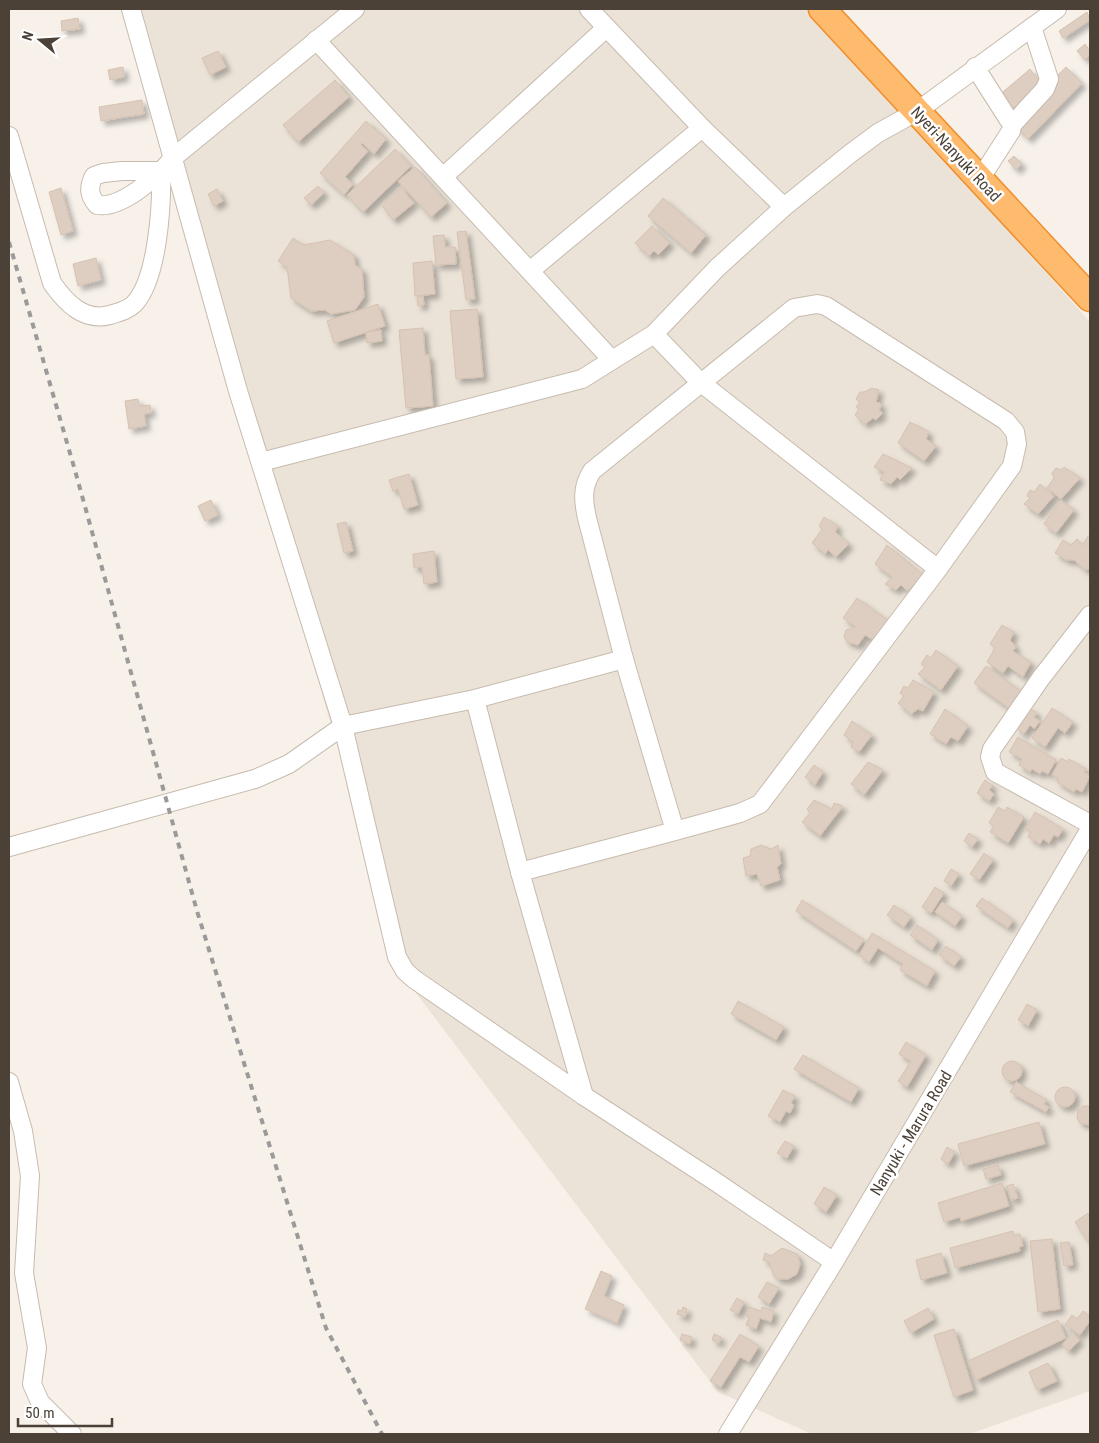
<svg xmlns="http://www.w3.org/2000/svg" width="1099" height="1443" font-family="'Roboto Condensed',sans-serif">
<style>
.residential{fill:#ebe3d8}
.building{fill:#ddcec1;stroke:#d6c2b0;filter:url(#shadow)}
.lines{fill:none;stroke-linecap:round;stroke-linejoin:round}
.minor-casing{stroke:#c7bbae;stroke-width:20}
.highway-casing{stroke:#f08e2b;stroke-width:29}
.minor{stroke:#fff;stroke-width:18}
.highway{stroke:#ffbb6d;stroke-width:26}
.rail{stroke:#9a9a9a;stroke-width:4;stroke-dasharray:6 6;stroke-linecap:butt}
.labels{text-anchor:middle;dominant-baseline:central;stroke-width:5;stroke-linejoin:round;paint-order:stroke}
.street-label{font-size:16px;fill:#4c4137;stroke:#fff}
</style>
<defs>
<filter id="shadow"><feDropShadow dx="4.5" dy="4.5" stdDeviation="2.5" flood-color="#0004"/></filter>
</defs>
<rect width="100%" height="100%" fill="#f7f1ea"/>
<!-- residential -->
<polygon class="residential" points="124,9 810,9 1090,322 1090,1391 970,1434 812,1434 718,1392 410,985 367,835 330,722 260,473"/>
<!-- building -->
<g class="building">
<polygon points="1087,12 1090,20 1063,38 1059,31"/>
<polygon points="78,18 80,29 62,31 61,21"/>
<polygon points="1085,44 1090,51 1090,55 1085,60 1077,51"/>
<polygon points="218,51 226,67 210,75 202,58"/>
<polygon points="123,67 124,77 110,80 108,70"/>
<polygon points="1066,67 1082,83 1028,139 1016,128 1049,84"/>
<polygon points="1030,69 1042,84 1009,112 997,97"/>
<polygon points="335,80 349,97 298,142 283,125"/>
<polygon points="142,100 144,114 101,121 99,107"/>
<polygon points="366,121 386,139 374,154 362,143 361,145 368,151 345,177 353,184 344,195 320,173"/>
<polygon points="395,149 411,166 363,212 347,195"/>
<polygon points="1014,156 1022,164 1016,170 1008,161"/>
<polygon points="415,167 447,203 431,217 398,181"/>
<polygon points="318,186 324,193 311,205 304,198"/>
<polygon points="61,188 73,231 61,235 49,192"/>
<polygon points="401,188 414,203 393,220 381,204"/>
<polygon points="217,189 223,201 214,206 208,194"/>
<polygon points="663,198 706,235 691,253 648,216"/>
<polygon points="652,226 670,243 658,255 654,251 649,256 635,243"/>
<polygon points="466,231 475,299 466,300 457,232"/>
<polygon points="444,235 445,247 455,247 456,264 436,265 433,236"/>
<polygon points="293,238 303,245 330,240 354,255 355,265 362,269 364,297 355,310 331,314 325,310 311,311 291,298 287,267 278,261"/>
<polygon points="96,258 101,280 78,286 73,264"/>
<polygon points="432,261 435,294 415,296 413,263"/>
<polygon points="423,296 424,305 418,306 417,297"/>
<polygon points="378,304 385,326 334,343 327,321"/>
<polygon points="477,309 483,377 456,379 450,311"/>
<polygon points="423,328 425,355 429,355 433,406 406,408 399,330"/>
<polygon points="381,330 382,341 367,343 366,332"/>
<polygon points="872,388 879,390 876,402 882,404 879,410 883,413 876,420 873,418 865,424 855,415 859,409 856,407 860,402 856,399 860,392 864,392"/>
<polygon points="138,399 139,406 150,405 151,413 144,414 146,426 129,429 125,401"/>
<polygon points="910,422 929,432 926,439 936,446 924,461 898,443"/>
<polygon points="883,454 912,468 900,480 897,477 891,484 880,480 884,472 874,467"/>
<polygon points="1064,467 1080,478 1061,499 1047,488 1054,478 1052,473 1056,468 1061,470"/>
<polygon points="409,474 418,505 404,509 398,489 393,491 389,480"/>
<polygon points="1040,484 1054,496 1038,514 1024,504 1030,498 1027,496 1030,490 1034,492"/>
<polygon points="211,500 218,515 205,521 198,506"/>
<polygon points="1060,500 1074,510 1056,533 1044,524"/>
<polygon points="824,517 838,526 835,532 849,544 836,557 828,550 825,554 812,543 822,529 819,526"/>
<polygon points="346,522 353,551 344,553 337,524"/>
<polygon points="1088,536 1090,536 1090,569 1085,570 1074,560 1066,560 1055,553 1063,540 1071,545 1077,539 1083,545"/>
<polygon points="887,545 924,576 907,591 901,585 896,590 885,584 892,577 875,564"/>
<polygon points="434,551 437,582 424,584 422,567 414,568 413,554"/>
<polygon points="857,598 889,621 875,641 865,635 858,645 847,642 844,637 846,630 856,627 843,618"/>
<polygon points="1002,625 1014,632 1010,640 1016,647 1013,651 1031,662 1023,677 1008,666 1003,673 987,662 995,648 990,644"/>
<polygon points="936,650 958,666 941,690 918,674 925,667 921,664 927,655 931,658"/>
<polygon points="986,666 1026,695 1014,712 974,683"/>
<polygon points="913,680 934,692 923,711 918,709 911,714 898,703 904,696 900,693 904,686 908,688"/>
<polygon points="1030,708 1037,713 1034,717 1040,721 1034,729 1030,725 1024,734 1016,728"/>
<polygon points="1052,708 1073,722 1065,733 1058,728 1045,747 1032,738"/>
<polygon points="945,709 968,726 958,741 951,737 946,744 930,734"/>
<polygon points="852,721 872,735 859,752 851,747 853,742 844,735"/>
<polygon points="1018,737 1056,760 1048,774 1042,771 1040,774 1032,769 1030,772 1019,765 1022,759 1009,752"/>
<polygon points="1061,758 1068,762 1069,759 1086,769 1084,772 1090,776 1082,792 1076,789 1074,792 1057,782 1059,779 1052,775"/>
<polygon points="868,762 883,770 864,795 851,784"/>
<polygon points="814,765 823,772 815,785 805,777"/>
<polygon points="985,780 993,786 989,790 994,794 989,801 977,793"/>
<polygon points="814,800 832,809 834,803 843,806 820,836 802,822 810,813 807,809"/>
<polygon points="998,807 1005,811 1007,807 1024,817 1008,843 990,832 994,826 989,823"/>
<polygon points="1035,812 1063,829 1058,837 1054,835 1049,843 1043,839 1040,844 1028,837 1031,832 1025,829"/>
<polygon points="969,833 978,839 972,847 964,841"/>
<polygon points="761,845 771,849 778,845 781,864 777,867 780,880 761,886 757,874 746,876 743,858 750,856 751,849"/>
<polygon points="984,853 993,860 979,880 970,874"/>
<polygon points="951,869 959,874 951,886 944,881"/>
<polygon points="935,887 944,893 931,913 922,907"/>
<polygon points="982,898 1013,920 1008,928 976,906"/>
<polygon points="802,900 864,940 856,951 796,911"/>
<polygon points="942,902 962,916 955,926 935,912"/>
<polygon points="894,905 911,917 904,927 887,915"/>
<polygon points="917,925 938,940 932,950 910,935"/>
<polygon points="872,933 935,971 927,986 900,970 903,964 878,948 869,962 859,955"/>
<polygon points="946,946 961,957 954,966 939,955"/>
<polygon points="738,1001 784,1027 776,1040 731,1014"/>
<polygon points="1027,1004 1037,1010 1028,1026 1018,1020"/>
<polygon points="906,1042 926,1055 907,1087 898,1081 911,1061 899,1054"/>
<polygon points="803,1055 859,1088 851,1102 794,1069"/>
<circle cx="1012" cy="1071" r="10"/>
<polygon points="1016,1082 1047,1100 1044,1104 1049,1107 1046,1112 1010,1092"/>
<circle cx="1065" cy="1097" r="10"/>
<polygon points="783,1090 795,1096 791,1103 794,1105 790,1113 786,1111 780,1122 768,1116"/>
<polygon points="1083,1106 1090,1106 1089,1125 1080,1123 1077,1118 1078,1110"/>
<polygon points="1039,1122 1045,1144 964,1166 958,1144"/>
<polygon points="785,1141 794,1146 787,1158 777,1153"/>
<polygon points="947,1147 955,1152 948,1164 941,1159"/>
<polygon points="998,1165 1001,1175 986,1179 983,1169"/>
<polygon points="1002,1183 1009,1206 961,1221 960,1217 944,1222 938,1203"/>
<polygon points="1013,1184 1018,1198 1011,1200 1007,1186"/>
<polygon points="824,1187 837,1195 826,1212 814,1204"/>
<polygon points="1088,1213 1090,1217 1089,1243 1075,1222"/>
<polygon points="1013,1231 1014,1236 1020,1234 1023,1246 1019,1247 1020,1251 955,1268 950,1248"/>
<polygon points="1052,1239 1060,1309 1038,1312 1030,1241"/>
<polygon points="1069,1242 1073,1265 1064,1266 1060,1243"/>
<polygon points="782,1248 797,1254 800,1264 797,1274 788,1279 778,1279 774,1276 769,1262 763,1260 765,1253 771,1256"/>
<polygon points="941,1253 947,1273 921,1280 916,1260"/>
<polygon points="601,1271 612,1276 604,1296 624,1305 617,1323 585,1309"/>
<polygon points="767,1282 779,1288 769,1304 758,1297"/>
<polygon points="737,1298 744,1302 738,1314 730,1310"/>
<polygon points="683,1307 687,1309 685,1317 677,1314 678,1310 682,1311"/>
<polygon points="749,1307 761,1311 762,1307 774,1311 771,1322 760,1318 756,1329 746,1325 749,1317 746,1316"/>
<polygon points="928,1308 934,1319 911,1333 904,1321"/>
<polygon points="1083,1311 1090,1316 1090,1321 1080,1335 1065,1325 1072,1315 1077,1319"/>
<polygon points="1058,1320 1066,1338 976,1380 968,1361"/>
<polygon points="954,1329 973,1390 954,1397 934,1335"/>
<polygon points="1072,1333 1080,1340 1069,1351 1062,1345"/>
<polygon points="682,1334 692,1337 690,1344 680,1340"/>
<polygon points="714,1334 721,1337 719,1343 712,1340"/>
<polygon points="740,1334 759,1346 749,1362 740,1357 721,1387 710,1381"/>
<polygon points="1048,1363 1057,1381 1037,1390 1029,1372"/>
</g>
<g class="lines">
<!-- minor casing -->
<g class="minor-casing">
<g id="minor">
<polyline points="131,9 238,391 343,726 397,957 405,971 414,979 584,1096 716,1182 834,1262"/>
<polyline points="589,9 702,128 784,207"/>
<polyline points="316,40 612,360"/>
<polyline points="975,67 1012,125 1011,131 980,179"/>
<polyline points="1012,125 1045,89 1049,79 1032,27"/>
<path d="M9 136 52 283C66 303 84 322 110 315 119 312 128 310 134 304 158 279 162 204 161 171"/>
<path d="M161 171H122L103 173 94 176C88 188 89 195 97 205 122 209 158 176 174 157L355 9"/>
<polyline points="443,177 606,28"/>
<polyline points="531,270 702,128"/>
<polyline points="654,334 700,382 938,569"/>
<polyline points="261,462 582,379 654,334 717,268 784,207 851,153 878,133 916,112 1057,9"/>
<polyline points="1090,615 1041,678 992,749 990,757 995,772 1090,824"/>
<polyline points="475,699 520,872 584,1096"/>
<polyline points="9,847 255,779 289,764 343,726 475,699 624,659"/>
<path d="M520 872 675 831 740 813 760 804 938 569 1012 466 1017 444 1015 432 1006 421 826 306 817 304 794 308 592 471C582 487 583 500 587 518L624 659 675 831"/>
<polyline points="9,1082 23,1131 30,1176 24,1273 37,1348 32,1384 40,1402 72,1434"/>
<polyline points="728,1434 834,1262 1090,829"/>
</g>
</g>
<!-- highway casing -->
<g class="highway-casing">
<polyline id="highway" points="822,9 1090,298"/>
</g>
<!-- minor -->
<use href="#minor" class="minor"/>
<!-- highway -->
<use href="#highway" class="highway"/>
<!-- rail -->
<polyline class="rail" points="9,242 76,474 197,911 326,1328 382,1434"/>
</g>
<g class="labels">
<!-- street labels -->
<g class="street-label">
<text transform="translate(956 154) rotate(47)">Nyeri-Nanyuki Road</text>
<text transform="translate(911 1133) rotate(-59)">Nanyuki - Marura Road</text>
</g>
</g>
<!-- border -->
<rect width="1099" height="1443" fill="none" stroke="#4c4137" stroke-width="20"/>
<!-- north arrow -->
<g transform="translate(40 40) rotate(288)" stroke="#ffffff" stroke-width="4" paint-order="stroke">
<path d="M0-4L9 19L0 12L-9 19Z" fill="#4c4137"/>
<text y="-8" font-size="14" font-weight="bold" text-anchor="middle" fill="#4c4137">N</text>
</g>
<!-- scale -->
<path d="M18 1418v8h94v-8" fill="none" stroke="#4c4137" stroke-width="2.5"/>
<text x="25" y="1418" font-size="15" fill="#4c4137" stroke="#ffffff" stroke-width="4" paint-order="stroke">50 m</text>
</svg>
